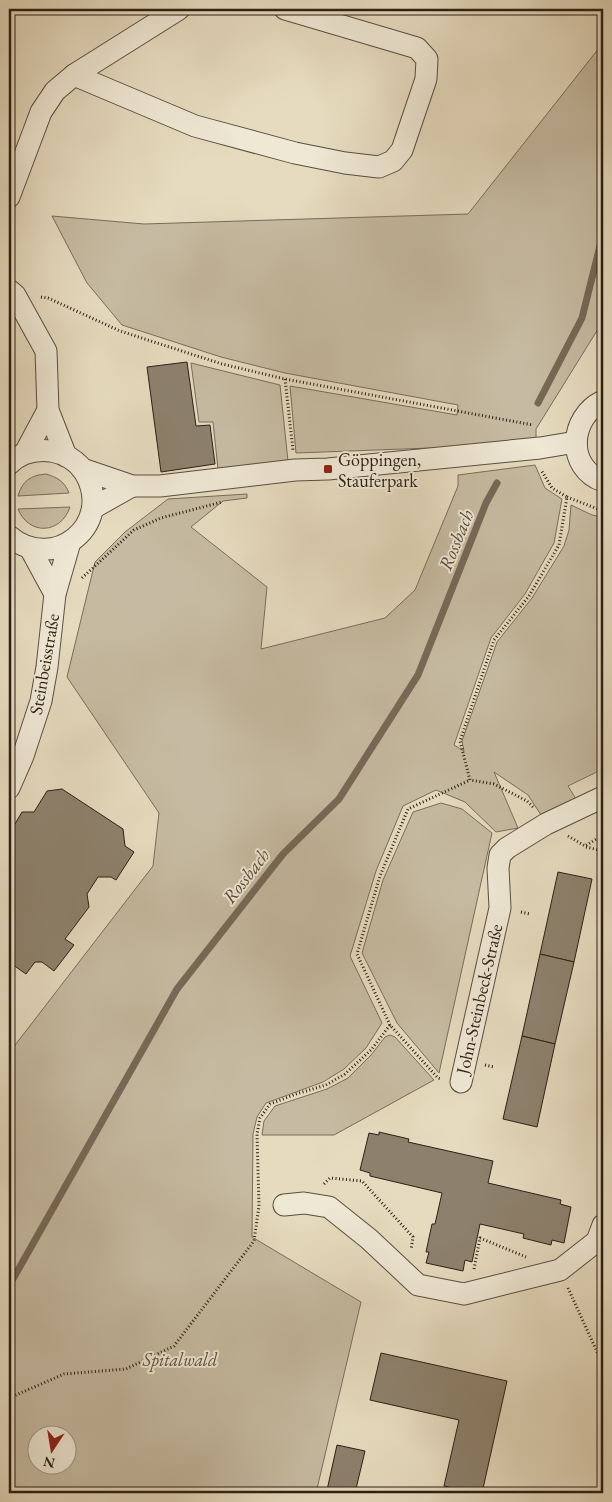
<svg xmlns="http://www.w3.org/2000/svg" width="612" height="1502" font-family="'EB Garamond',serif">
<style>
.green{fill:#c6bba2;stroke:#796d5c;fill-rule:evenodd}
.lines{fill:none;stroke-linecap:round;stroke-linejoin:round}
.stream{stroke:#766958;stroke-width:7}
.building{fill:#8d816d;stroke:#2c1f15}
.minor-casing{stroke:#5a4e40;stroke-width:23}
.path{stroke:#2c1f15;stroke-width:3;stroke-dasharray:1 2.5;stroke-linecap:butt}
.minor{stroke:#efe8d5;stroke-width:21}
.poi-dot{fill:#8f2418;stroke:#efe8d5;stroke-width:2}
.labels{text-anchor:middle;dominant-baseline:central;stroke-width:4;stroke-linejoin:round;paint-order:stroke}
.poi-label{font-size:18px;fill:#2c1f15;stroke:#efe8d5;text-anchor:start}
.street-label{font-size:18px;fill:#2c1f15;stroke:#efe8d5}
.park-label{font-size:18px;font-style:italic;fill:#5a4e3f;stroke:#efe8d5}
.water-label{font-size:19px;font-style:italic;fill:#574a3c;stroke:#efe8d5}
</style>
<rect width="100%" height="100%" fill="#e6dbbf"/>
<filter id="stains"><feTurbulence type="fractalNoise" baseFrequency=".004" numOctaves="4"/><feColorMatrix values="0 0 0 0 .2 0 0 0 0 .09 0 0 0 0 .02 0 0 0 .5 -.17"/></filter>
<radialGradient id="worn" r=".72"><stop offset=".6" stop-color="#630" stop-opacity="0"/><stop offset="1" stop-color="#630" stop-opacity=".3"/></radialGradient>
<!-- green -->
<g class="green">
<polygon points="603,43 603,321 536,429 536,440 457,447 296,453 290,386 457,415 458,405 285,373 221,357 122,325 87,283 52,216 144,224 468,214"/>
<polygon points="191,363 280,385 288,461 218,469 213,422 199,422"/>
<path d="M535 465 545 488 562 499 554 543 525 594 491 638 454 745 464 751 462 741 497 642 532 598 564 546 569 530 571 505 592 515 603 517V769L568 786 576 799 543 818 528 795 494 772 518 828 496 832 465 802 436 790 403 806 376 871 350 956 382 1023 366 1048 344 1069 323 1082 266 1103 257 1117 253 1134 252 1237 361 1302 316 1493H9V1053L153 866 159 813 67 677 95 562 125 532 168 499 247 494V498L223 501 191 527 267 587 261 649 385 618 415 590 458 486V475ZM38 1434H68V1464H38Z"/>
<path d="M46 474C57 477 65 482 69 493L18 496C22 481 31 475 46 474Z"/>
<path d="M70 507C61 534 29 536 18 509Z"/>
<polygon points="441,803 462,809 492,833 439,1073 397,1023 362,953 383,880 413,812"/>
<polygon points="390,1035 395,1037 434,1080 334,1135 262,1135 264,1121 275,1106 327,1089 348,1078 371,1055 385,1037"/>
</g>
<g class="lines">
<!-- stream -->
<g class="stream">
<polyline points="538,403 582,318 603,234"/>
<polyline points="9,1286 177,989 283,854 339,799 418,675 486,503 497,483"/>
</g>
</g>
<!-- building -->
<g class="building">
<polygon points="187,362 196,426 210,425 215,464 161,472 147,367"/>
<polygon points="62,789 123,829 125,846 134,852 116,880 111,877 98,877 87,894 89,907 65,939 74,945 54,971 42,962 35,962 26,974 9,962 9,834 22,812 34,812 47,791"/>
<polygon points="558,872 592,879 574,962 540,954"/>
<polygon points="540,954 574,962 555,1044 522,1036"/>
<polygon points="522,1036 555,1044 537,1127 503,1119"/>
<polygon points="379,1132 409,1139 408,1142 493,1161 488,1183 561,1200 560,1204 571,1207 564,1243 552,1240 551,1245 523,1238 524,1234 480,1224 472,1262 465,1260 463,1271 426,1263 429,1252 426,1252 432,1224 435,1224 442,1193 370,1176 370,1173 360,1170 369,1133 379,1135"/>
<polygon points="381,1353 507,1381 482,1493 474,1493 444,1486 459,1420 370,1400"/>
<polygon points="337,1445 365,1451 355,1493 342,1493 327,1490"/>
</g>
<g class="lines">
<!-- minor casing -->
<g class="minor-casing">
<g id="minor">
<polyline points="74,75 195,126 295,153 345,163 379,167 393,161 402,150 426,79 427,59 417,48 285,9"/>
<polyline points="9,197 41,112 55,91 74,75 179,9"/>
<polyline points="9,290 15,295 46,351 48,410 66,456"/>
<path d="M603 401C569 417 566 468 603 481"/>
<polyline points="25,453 48,410"/>
<path d="M9 464C20 453 35 449 51 451 64 453 78 461 85 473 115 524 54 574 9 536"/>
<polyline points="82,469 132,486 160,486 295,470 328,469 540,448 576,442"/>
<polyline points="93,508 132,486"/>
<polyline points="30,548 55,594"/>
<polyline points="9,788 23,756 41,701 47,667 55,594 70,542"/>
<polyline points="461,1082 500,908 498,868 500,855 507,848 546,824 603,797"/>
<polyline points="284,1205 304,1203 329,1207 369,1239 418,1285 464,1294 560,1270 597,1241 603,1225"/>
</g>
</g>
<!-- path -->
<g class="path">
<polyline points="41,297 48,298 120,331 222,364 285,379 533,425"/>
<polyline points="285,379 293,450"/>
<polyline points="567,497 603,511"/>
<polyline points="82,578 134,530 161,518 222,502"/>
<polyline points="533,807 527,801 494,784 470,780 460,741 494,640 529,596 559,545 567,497 552,488 541,470"/>
<polyline points="568,836 585,846 603,835"/>
<polyline points="586,847 603,851"/>
<polyline points="521,912 530,914"/>
<polyline points="390,1025 357,954 380,876 408,809 470,780"/>
<polyline points="485,1065 494,1067"/>
<polyline points="324,1184 330,1178 362,1181 413,1237 411,1250"/>
<polyline points="474,1269 480,1238 526,1257"/>
<polyline points="568,1288 603,1365"/>
<polyline points="9,1398 64,1374 126,1369 174,1346 254,1241 259,1206 257,1134 260,1118 270,1104 296,1094 326,1085 345,1074 371,1050 390,1025 438,1078 441,1079"/>
</g>
<!-- minor -->
<use href="#minor" class="minor"/>
</g>
<!-- markers -->
<rect class="poi-dot" x="323" y="464" width="10" height="10" rx="2.5"/>
<g class="labels">
<!-- poi labels -->
<g class="poi-label">
<text x="338" y="459">Göppingen,<tspan x="338" dy="21">Stauferpark</tspan></text>
</g>
<!-- street labels -->
<g class="street-label">
<text transform="translate(44 664) rotate(-80)">Steinbeisstraße</text>
<text transform="translate(479 999) rotate(-77)">John-Steinbeck-Straße</text>
</g>
<!-- park labels -->
<g class="park-label">
<text x="180" y="1359">Spitalwald</text>
</g>
<!-- water labels -->
<g class="water-label">
<text transform="translate(456 540) rotate(-68)">Rossbach</text>
<text transform="translate(246 876) rotate(-52)">Rossbach</text>
</g>
</g>
<!-- margin -->
<rect width="612" height="1502" fill="none" stroke="#e6dbbf" stroke-width="30"/>
<rect x="10" y="10" width="592" height="1482" fill="none" stroke="#2c1f15" stroke-width="2.5"/>
<rect x="15" y="15" width="582" height="1472" fill="none" stroke="#2c1f15"/>
<!-- north arrow -->
<g transform="translate(52 1450) rotate(192)"><circle r="24" fill="#efe8d5" stroke="#a19888"/>
<path d="M0-4L9 19L0 12L-9 19Z" fill="#8f2418"/>
<text y="-8" font-size="14" font-weight="bold" text-anchor="middle" fill="#2c1f15">N</text>
</g>
<rect width="100%" height="100%" filter="url(#stains)"/>
<rect width="100%" height="100%" fill="url(#worn)"/>
</svg>
